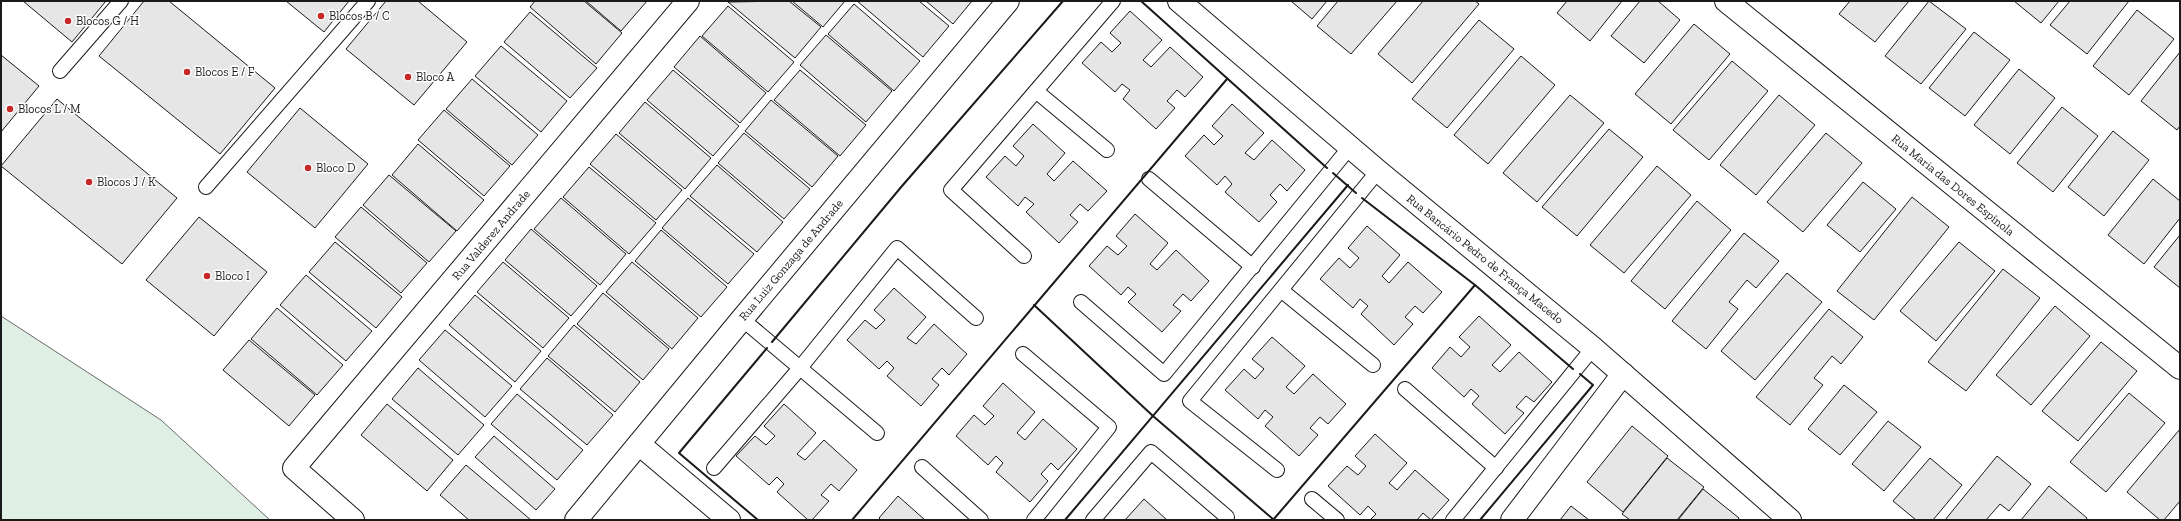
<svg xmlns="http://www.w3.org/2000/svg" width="2181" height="521" font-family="'Zilla Slab',serif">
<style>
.green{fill:#e0efe3;stroke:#6a6a6a}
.building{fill:#e6e6e6;stroke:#1a1a1a}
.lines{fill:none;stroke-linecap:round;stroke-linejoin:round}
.lane-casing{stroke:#1a1a1a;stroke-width:16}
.street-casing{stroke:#1a1a1a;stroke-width:24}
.lane{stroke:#fff;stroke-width:14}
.street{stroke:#fff;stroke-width:22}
.wall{stroke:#1a1a1a;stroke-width:2}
.poi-dot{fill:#c62828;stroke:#fff;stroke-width:1.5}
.labels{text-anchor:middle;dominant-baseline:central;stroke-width:3;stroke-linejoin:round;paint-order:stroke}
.poi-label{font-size:12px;fill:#1a1a1a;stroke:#fff;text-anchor:start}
.street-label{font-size:12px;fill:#1a1a1a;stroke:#fff}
</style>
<rect width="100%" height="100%" fill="#fff"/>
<!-- green -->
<polygon class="green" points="1,316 161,420 270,520 1,520"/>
<!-- building -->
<g class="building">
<polygon points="23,1 106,1 72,42"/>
<polygon points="144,1 169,1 275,88 220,154 99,56"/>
<polygon points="286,1 349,1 324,32"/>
<polygon points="386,1 418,1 467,42 414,105 346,49"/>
<polygon points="535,1 584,1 622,33 596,64 530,7"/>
<polygon points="586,1 647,1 621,31"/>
<polygon points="789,1 821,27 795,58 728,2"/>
<polygon points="792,1 845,1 823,27"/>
<polygon points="857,1 919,1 949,26 923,57"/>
<polygon points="926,1 972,1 953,24"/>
<polygon points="1291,1 1327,1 1312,19"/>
<polygon points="1338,1 1397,1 1351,54 1317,26"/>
<polygon points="1423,1 1475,1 1479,4 1412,83 1378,54"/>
<polygon points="1567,1 1622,1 1590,41 1557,13"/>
<polygon points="1640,1 1658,1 1680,20 1644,63 1611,36"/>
<polygon points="1850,1 1909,1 1875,42 1839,14"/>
<polygon points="1929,1 1966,29 1921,84 1885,56"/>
<polygon points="2014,1 2059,1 2041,23"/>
<polygon points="2070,1 2129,1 2087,54 2050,25"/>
<polygon points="854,4 920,61 894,91 828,34"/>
<polygon points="728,6 794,62 768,92 702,36"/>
<polygon points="2137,10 2174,39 2129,95 2093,66"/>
<polygon points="1130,11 1162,40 1143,60 1151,67 1170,47 1203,77 1185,97 1177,90 1167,101 1175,108 1156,129 1123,99 1130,90 1122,84 1115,92 1082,63 1101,42 1112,52 1121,43 1110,33"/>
<polygon points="530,12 597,68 570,98 504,42"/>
<polygon points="1479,20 1514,49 1447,128 1412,99"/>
<polygon points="1694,24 1730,54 1671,124 1635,94"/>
<polygon points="1974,32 2010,60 1965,116 1929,88"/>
<polygon points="826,35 892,91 866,122 800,65"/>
<polygon points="700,36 766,93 740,123 674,67"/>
<polygon points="501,46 567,101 541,132 475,76"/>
<polygon points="2180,52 2180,126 2177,130 2141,101"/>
<polygon points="1,55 39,86 1,132"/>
<polygon points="1521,56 1555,85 1488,164 1454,135"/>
<polygon points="1732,61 1768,91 1709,160 1673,130"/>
<polygon points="2019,69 2055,98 2010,154 1974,125"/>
<polygon points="673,70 739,126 713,156 647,100"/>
<polygon points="800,70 866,125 840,156 774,100"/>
<polygon points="472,79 538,135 512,165 446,109"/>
<polygon points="1570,95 1604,123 1537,202 1503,173"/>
<polygon points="1779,95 1815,125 1756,195 1720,165"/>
<polygon points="57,99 177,198 122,264 1,166"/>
<polygon points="771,100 838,156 812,187 745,131"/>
<polygon points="645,102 711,158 685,189 619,133"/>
<polygon points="1232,104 1264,133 1245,153 1254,160 1272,140 1305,170 1287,191 1280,184 1270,195 1277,202 1259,222 1225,192 1232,184 1225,176 1217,185 1185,156 1204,135 1214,145 1223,136 1212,126"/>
<polygon points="2062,107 2098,136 2053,192 2017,163"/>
<polygon points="300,108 368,164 315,228 247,172"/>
<polygon points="444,110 510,166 484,196 418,140"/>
<polygon points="1033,124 1065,153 1047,174 1054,181 1073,161 1107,191 1088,211 1080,204 1070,215 1078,222 1059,243 1026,212 1034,204 1025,197 1018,206 986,177 1005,156 1016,166 1024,156 1013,146"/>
<polygon points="1609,129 1643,157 1577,236 1542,207"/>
<polygon points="2113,131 2149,160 2104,216 2068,187"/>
<polygon points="744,133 810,189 784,219 718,163"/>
<polygon points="1826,133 1862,163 1803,232 1767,202"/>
<polygon points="616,134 682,190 656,220 590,164"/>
<polygon points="418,144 484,200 457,231 392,175"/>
<polygon points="717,165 783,222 757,252 690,196"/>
<polygon points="1657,166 1691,195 1624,273 1590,245"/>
<polygon points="589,167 656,223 629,254 563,197"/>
<polygon points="389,175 456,231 429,262 363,205"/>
<polygon points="2153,179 2180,201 2180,218 2144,264 2108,235"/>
<polygon points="1863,182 1896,209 1860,252 1827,225"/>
<polygon points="1912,197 1949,227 1874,320 1837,291"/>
<polygon points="561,198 626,254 600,285 534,229"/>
<polygon points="688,198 754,254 728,284 662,228"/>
<polygon points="1697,201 1731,230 1665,309 1631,281"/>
<polygon points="361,207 427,263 401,293 335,237"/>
<polygon points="1135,214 1168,243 1150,264 1157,270 1176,250 1209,281 1191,301 1183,294 1173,305 1181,311 1162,332 1128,302 1136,294 1128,287 1121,295 1089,266 1107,246 1118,255 1127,246 1116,236"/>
<polygon points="199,217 267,272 214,336 146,280"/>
<polygon points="1367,226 1400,255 1382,276 1389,283 1408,262 1442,292 1423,313 1415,306 1405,317 1413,324 1394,345 1361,314 1368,306 1360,299 1353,308 1320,279 1339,258 1350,268 1359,258 1348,248"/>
<polygon points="531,229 597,286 571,316 505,260"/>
<polygon points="661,230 727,287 701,317 635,261"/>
<polygon points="1744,233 1779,261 1756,288 1747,280 1729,302 1738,309 1706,349 1672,321"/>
<polygon points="2180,235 2180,288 2154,267"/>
<polygon points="335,242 402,297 376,328 309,272"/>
<polygon points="1959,242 1995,271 1936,341 1900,311"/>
<polygon points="503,262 569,318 543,348 477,292"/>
<polygon points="632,262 698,318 672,349 606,292"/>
<polygon points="2003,269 2040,298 1966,391 1928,362"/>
<polygon points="1787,273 1822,302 1755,380 1721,351"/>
<polygon points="306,275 372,331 346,361 280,305"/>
<polygon points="894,288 926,317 907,338 916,344 934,324 967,354 949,375 942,368 932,379 939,385 921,406 887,376 894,368 887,361 879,369 847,340 865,320 876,329 885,320 874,310"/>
<polygon points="603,293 669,349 643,380 577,324"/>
<polygon points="475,295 541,351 515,382 449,325"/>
<polygon points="2055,306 2090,336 2031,405 1996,375"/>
<polygon points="277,308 343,365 317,395 251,339"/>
<polygon points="1829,309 1863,337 1841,364 1832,356 1814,378 1823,385 1790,425 1756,397"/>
<polygon points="1479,316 1511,345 1492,365 1500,372 1519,352 1552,382 1534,402 1526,396 1516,407 1524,413 1505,434 1472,404 1479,396 1471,389 1464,397 1432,368 1450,347 1461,357 1470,347 1459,337"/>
<polygon points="574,325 640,382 615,412 548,356"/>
<polygon points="445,330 512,386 485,417 419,360"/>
<polygon points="1272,337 1305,366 1286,387 1294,394 1313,374 1346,404 1328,424 1320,417 1310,428 1318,435 1299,456 1265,426 1273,417 1265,410 1258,419 1225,390 1244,369 1255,379 1264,369 1252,359"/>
<polygon points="249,340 315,395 289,426 223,370"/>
<polygon points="2101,342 2137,371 2078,441 2042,411"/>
<polygon points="547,358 613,415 587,445 520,389"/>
<polygon points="418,368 484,425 458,455 392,399"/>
<polygon points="1003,383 1035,412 1017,433 1025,440 1043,419 1077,449 1058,470 1051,463 1041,474 1048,481 1030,502 996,472 1003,463 996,456 988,465 956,436 974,415 985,425 994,416 983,406"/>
<polygon points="1844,385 1877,412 1840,455 1808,429"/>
<polygon points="2129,393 2165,423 2106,492 2070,462"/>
<polygon points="517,394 583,450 557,480 491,424"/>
<polygon points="387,404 453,460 427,491 361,435"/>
<polygon points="784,404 816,433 797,454 805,460 824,440 857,470 839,491 831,484 821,495 829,501 812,520 808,520 777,492 784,484 777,477 769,485 736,456 755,436 766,445 775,436 764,426"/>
<polygon points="1888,421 1921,447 1884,491 1852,464"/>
<polygon points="1632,426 1668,456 1623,512 1587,482"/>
<polygon points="2180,429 2180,501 2164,520 2160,520 2127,492"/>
<polygon points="1375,434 1407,463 1389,483 1397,490 1415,470 1449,500 1431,520 1423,513 1417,520 1370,520 1376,514 1368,506 1360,515 1328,486 1347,466 1358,475 1366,466 1355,456"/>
<polygon points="494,436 555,489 536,510 475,457"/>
<polygon points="1997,456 2031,484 2009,511 2000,504 1986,520 1945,520"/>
<polygon points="1667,458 1704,487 1677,520 1630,520 1622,514"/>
<polygon points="1930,458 1962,485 1933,520 1916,520 1893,501"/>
<polygon points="466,465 531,520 469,520 440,495"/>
<polygon points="2049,486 2087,518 2086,520 2021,520"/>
<polygon points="1703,489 1739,518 1738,520 1678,520"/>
<polygon points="898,496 925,520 881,520 879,518"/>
<polygon points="1144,499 1167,520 1125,520"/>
<polygon points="1571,506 1589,520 1560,520"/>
</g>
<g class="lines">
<!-- lane casing -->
<g class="lane-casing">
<g id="lane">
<polyline points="60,71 121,1"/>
<polyline points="1036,91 1107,150"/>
<polyline points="1149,179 1253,267"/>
<polyline points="206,187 368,1"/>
<polyline points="1024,256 951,190 1113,1"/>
<polyline points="1281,290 1373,365"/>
<polyline points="1081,302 1164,374 1350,147"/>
<polyline points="742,319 877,433"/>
<polyline points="1023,354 1109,427 1034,520"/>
<polyline points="1405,389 1496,468"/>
<polyline points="922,467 981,520"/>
<polyline points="714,468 800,368 897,248 976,318"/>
<polyline points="1277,470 1190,401 1378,171"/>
<polyline points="1312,499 1337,520"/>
<polyline points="1093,520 1151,452 1227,517"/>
<polyline points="1453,520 1593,348"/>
</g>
</g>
<!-- street casing -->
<g class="street-casing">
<g id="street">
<polyline points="1179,1 1378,171 1593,348 1790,520"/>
<polyline points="1726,1 2180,368"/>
<polyline points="639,444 729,520"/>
<polyline points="353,520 294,468 688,1"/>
<polyline points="576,520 742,319 1008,1"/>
<polyline points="1512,520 1623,374"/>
</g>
</g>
<!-- lane -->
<use href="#lane" class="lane"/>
<!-- street -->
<use href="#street" class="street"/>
<!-- wall -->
<g class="wall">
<polyline points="1141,1 1327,168"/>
<polyline points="1333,173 1356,193"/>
<polyline points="1362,198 1475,285 1573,369"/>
<polyline points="1034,305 1153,416 1274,520"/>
<polyline points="772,342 902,186 1063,1"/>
<polyline points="758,520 679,453 767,348"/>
<polyline points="852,520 1227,79"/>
<polyline points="1065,520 1348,185"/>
<polyline points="1273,520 1475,285"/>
<polyline points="1480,520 1593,385 1580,374"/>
</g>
</g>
<!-- markers -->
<g class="poi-dot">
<circle cx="321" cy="16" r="4"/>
<circle cx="68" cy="21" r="4"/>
<circle cx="187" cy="72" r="4"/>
<circle cx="408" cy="77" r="4"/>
<circle cx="10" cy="109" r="4"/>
<circle cx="308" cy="168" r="4"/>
<circle cx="89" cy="182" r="4"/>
<circle cx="207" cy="276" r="4"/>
</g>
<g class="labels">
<!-- poi labels -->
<g class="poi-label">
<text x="329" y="16">Blocos B / C</text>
<text x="76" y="21">Blocos G / H</text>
<text x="195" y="72">Blocos E / F</text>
<text x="416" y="77">Bloco A</text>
<text x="18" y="109">Blocos L / M</text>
<text x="316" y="168">Bloco D</text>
<text x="97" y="182">Blocos J / K</text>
<text x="215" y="276">Bloco I</text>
</g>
<!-- street labels -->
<g class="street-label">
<text transform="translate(1953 185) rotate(39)">Rua Maria das Dores Espínola</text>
<text transform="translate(491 235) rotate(-50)">Rua Valderez Andrade</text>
<text transform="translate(1485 259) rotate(39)">Rua Bancário Pedro de França Macedo</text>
<text transform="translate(791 260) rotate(-50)">Rua Luiz Gonzaga de Andrade</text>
</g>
</g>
<!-- border -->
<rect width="2181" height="521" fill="none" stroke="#1a1a1a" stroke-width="4"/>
</svg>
